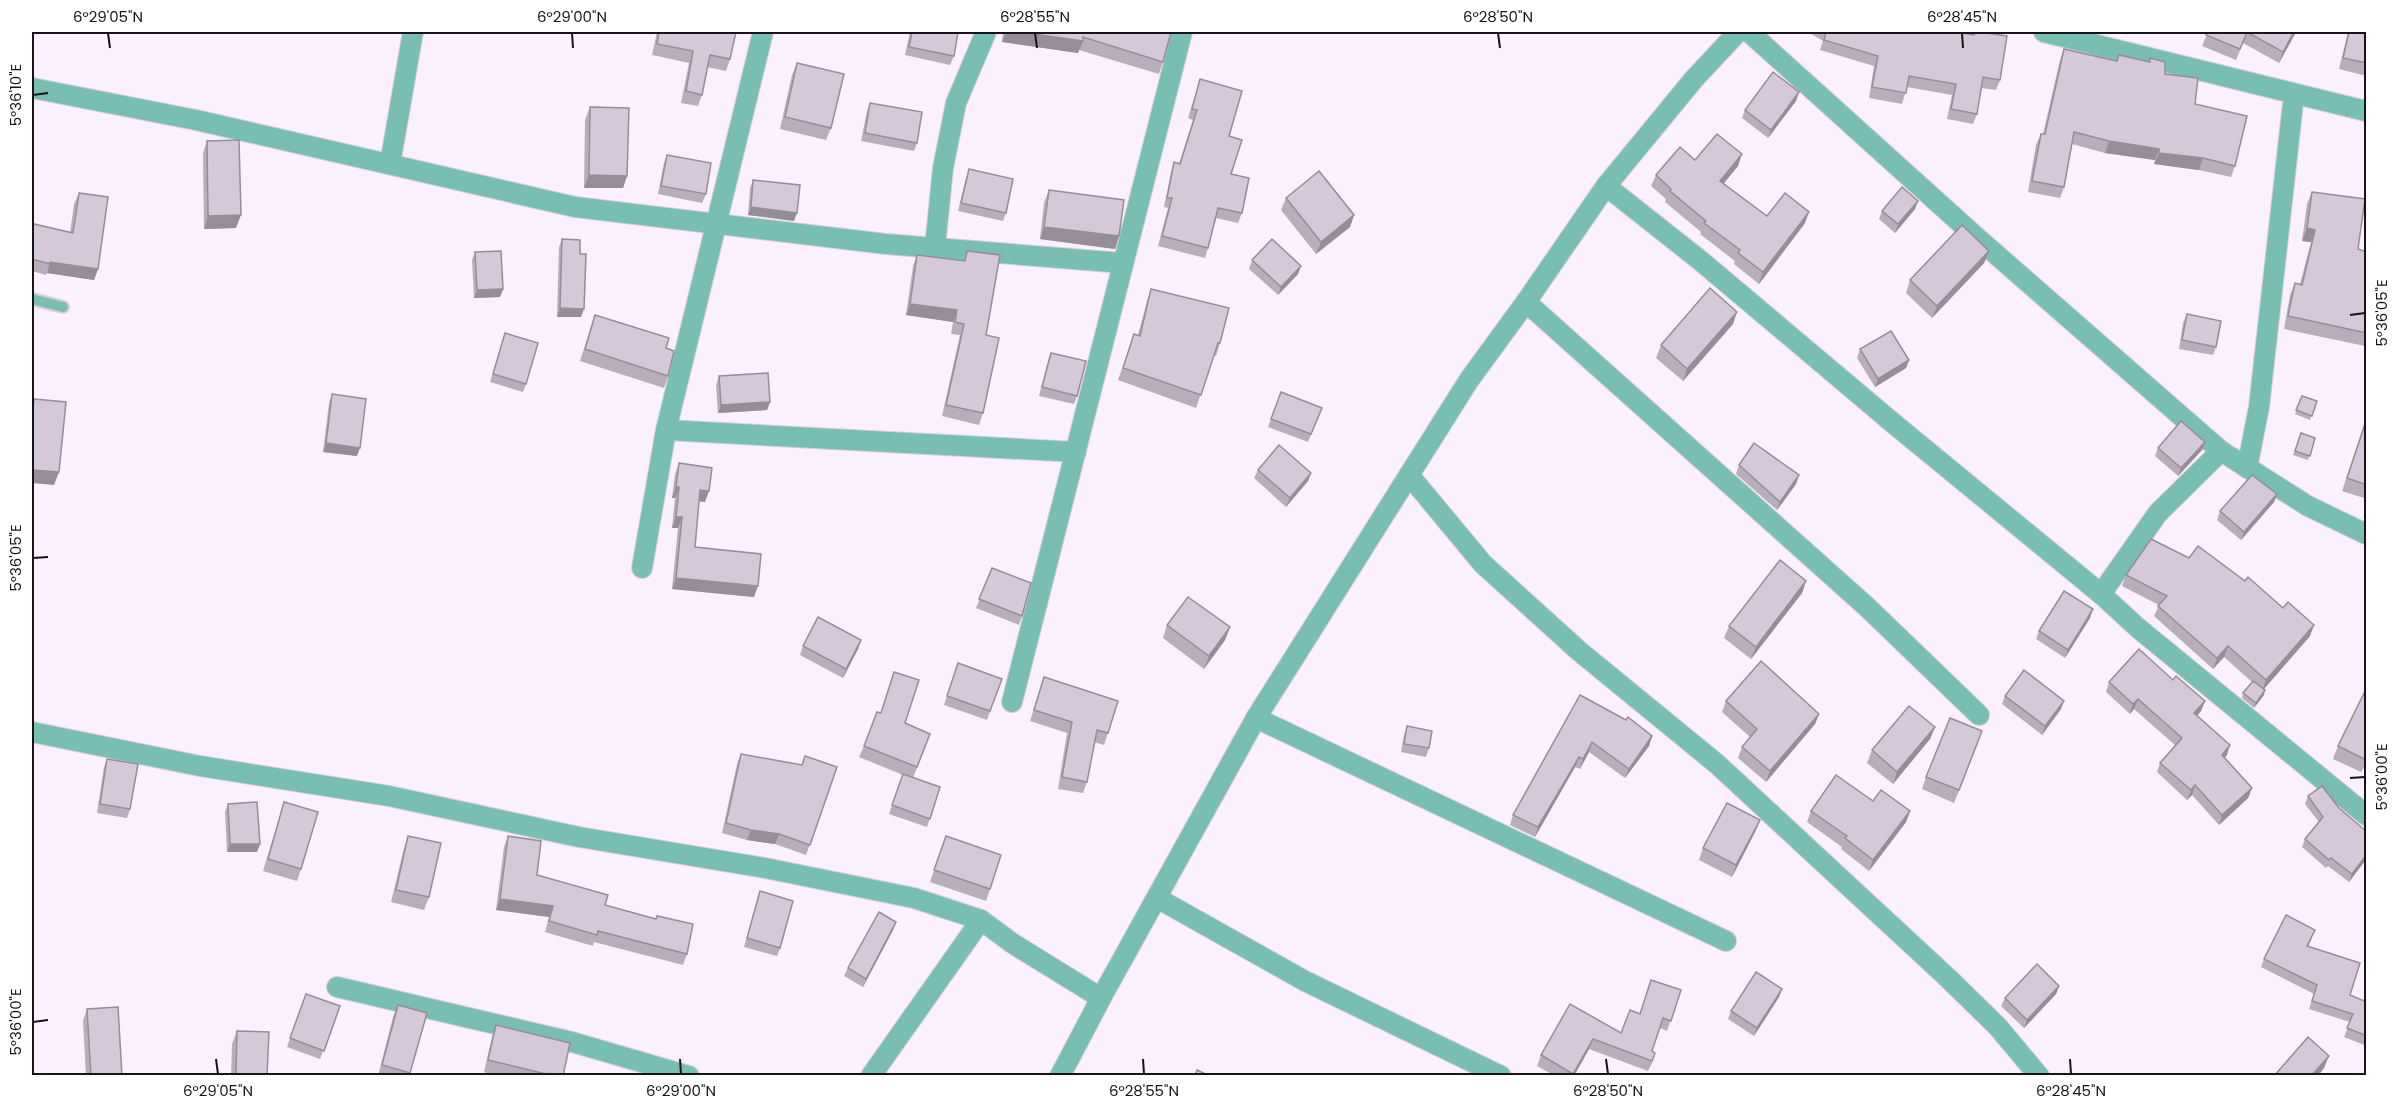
<svg xmlns="http://www.w3.org/2000/svg" width="2398" height="1107" font-family="Poppins,sans-serif">
<style>
.lines{fill:none;stroke-linecap:round;stroke-linejoin:round}
.service-casing{stroke:#d6cdd9;stroke-width:14}
.minor-casing{stroke:#d6cdd9;stroke-width:22}
.service{stroke:#78beb3;stroke-width:10}
.minor{stroke:#78beb3;stroke-width:20}
.wall{fill:#b7adbb}
.shaded-wall{fill:#958d98}
.building{fill:#d5c9d9;stroke:#958d98;stroke-width:1.5}
.ticks{fill:none;stroke:#171319;stroke-width:2}
.neatline{fill:none;stroke:#171319;stroke-width:2}
.ticks-label{font-size:15px;text-anchor:middle;fill:#171319}
</style>
<rect width="100%" height="100%" fill="#faf0fe"/>
<g class="lines">
<!-- service casing -->
<g class="service-casing">
<polyline id="service" points="32,299 63,307"/>
</g>
<!-- minor casing -->
<g class="minor-casing">
<g id="minor">
<polyline points="1749,32 1975,236 2221,451 2308,506 2366,534"/>
<polyline points="2044,32 2366,111"/>
<polyline points="32,88 196,120 575,207 886,244 1123,263"/>
<polyline points="390,164 413,32"/>
<polyline points="1606,186 1701,261 1893,423 2101,594 2138,628 2366,815"/>
<polyline points="935,247 943,168 956,103 986,32"/>
<polyline points="1526,302 1867,607 1979,715"/>
<polyline points="666,430 1076,452"/>
<polyline points="2247,468 2259,407 2294,94"/>
<polyline points="1409,475 1483,564 1579,651 1717,764 1949,979 1998,1027 2039,1076"/>
<polyline points="642,568 666,430 763,32"/>
<polyline points="2101,594 2158,513 2221,451"/>
<polyline points="1012,702 1182,32"/>
<polyline points="1256,718 1726,941"/>
<polyline points="32,732 200,766 389,796 579,837 765,868 914,898 981,920"/>
<polyline points="1157,898 1305,981 1501,1076"/>
<polyline points="337,987 572,1042 689,1076"/>
<polyline points="871,1076 981,920 1012,943 1101,998 1256,718 1469,380 1526,302 1606,186 1694,79 1738,32"/>
<polyline points="1060,1076 1101,998"/>
</g>
</g>
<!-- service -->
<use href="#service" class="service"/>
<!-- minor -->
<use href="#minor" class="minor"/>
</g>
<!-- wall -->
<g class="wall">
<polygon points="657,32 736,32 730,59 726,71 707,67 702,95 698,106 681,103 689,63 652,55"/>
<polygon points="910,32 958,32 954,56 950,65 905,55"/>
<polygon points="1003,32 1171,32 1163,62 1159,74 1079,50 1078,53 1002,42"/>
<polygon points="1808,32 1957,32 1973,34 1974,32 2000,80 1996,90 1981,88 1977,114 1973,124 1947,119 1952,95 1907,87 1902,104 1869,98 1874,66 1820,50 1823,41"/>
<polygon points="2208,32 2296,32 2279,63 2243,43 2236,60 2202,46"/>
<polygon points="2348,32 2367,32 2367,76 2339,69"/>
<polygon points="2064,49 2117,61 2119,55 2149,62 2150,58 2165,74 2195,104 2235,166 2231,177 2199,170 2154,164 2155,160 2105,153 2072,144 2064,187 2060,198 2028,192 2036,145 2041,134 2043,134 2060,60"/>
<polygon points="797,63 831,128 826,140 780,129 792,75"/>
<polygon points="1200,79 1229,136 1231,174 1242,213 1238,223 1216,218 1208,248 1205,258 1158,246 1168,208 1164,207 1171,172 1174,162 1179,164 1193,120 1188,118"/>
<polygon points="1796,101 1768,138 1742,118 1745,110"/>
<polygon points="870,103 917,143 914,151 861,141 867,111"/>
<polygon points="590,107 627,176 623,188 584,188 585,120"/>
<polygon points="207,141 236,228 204,229 203,153"/>
<polygon points="667,155 706,194 702,203 658,194 664,163"/>
<polygon points="1695,160 1738,166 1723,184 1767,216 1809,212 1805,223 1759,284 1734,264 1735,261 1700,234 1701,232 1665,202 1666,199 1651,186 1656,175"/>
<polygon points="969,169 1006,213 1003,221 958,211 966,178"/>
<polygon points="753,180 794,221 748,215 750,188"/>
<polygon points="1049,190 1119,236 1115,249 1040,239 1044,203"/>
<polygon points="2312,192 2358,249 2367,252 2367,342 2365,346 2284,329 2290,295 2295,283 2300,284 2311,242 2302,241 2307,204"/>
<polygon points="79,193 98,269 94,280 47,273 46,275 32,271 32,230 34,224 70,233 74,204"/>
<polygon points="1286,198 1354,215 1350,227 1316,254 1281,210"/>
<polygon points="1915,209 1895,233 1879,219 1882,211"/>
<polygon points="562,239 581,317 557,317 559,247"/>
<polygon points="967,251 986,335 983,413 979,425 942,416 960,335 951,334 953,322 906,315 913,266 917,255 963,261"/>
<polygon points="1989,251 1984,263 1932,318 1906,293 1910,280"/>
<polygon points="475,252 503,289 500,297 474,298 472,260"/>
<polygon points="1252,260 1298,274 1278,295 1249,269"/>
<polygon points="1151,289 1220,343 1216,356 1214,355 1196,408 1118,380 1134,334 1138,335 1147,301"/>
<polygon points="2187,314 2216,347 2213,355 2179,349 2183,323"/>
<polygon points="595,315 666,348 668,376 664,388 580,361"/>
<polygon points="1733,324 1683,381 1656,358 1661,345"/>
<polygon points="505,333 526,384 523,392 490,382"/>
<polygon points="1860,349 1909,360 1906,368 1875,387 1857,358"/>
<polygon points="1051,353 1077,396 1074,404 1039,396 1048,361"/>
<polygon points="719,376 770,402 767,410 718,413 716,385"/>
<polygon points="1281,392 1322,408 1308,442 1268,427"/>
<polygon points="332,394 357,456 323,452 329,403"/>
<polygon points="2302,396 2317,401 2310,420 2295,414"/>
<polygon points="2367,416 2367,499 2342,491"/>
<polygon points="2301,433 2315,438 2308,460 2293,455"/>
<polygon points="2205,442 2202,450 2178,476 2155,456 2158,448"/>
<polygon points="679,463 705,502 699,501 695,547 754,597 672,589 678,528 672,528 675,498 672,498 675,474"/>
<polygon points="1739,465 1796,484 1777,510 1736,474"/>
<polygon points="1258,470 1311,473 1308,481 1286,507 1254,478"/>
<polygon points="2277,494 2274,502 2241,540 2217,520 2220,511"/>
<polygon points="992,568 1022,616 1019,625 976,608"/>
<polygon points="2126,575 2310,636 2264,689 2264,695 2254,708 2242,698 2243,693 2252,682 2224,657 2213,669 2154,616 2159,605 2122,586"/>
<polygon points="1806,581 1802,593 1751,659 1724,638 1729,626"/>
<polygon points="2090,618 2065,658 2036,639 2039,631"/>
<polygon points="1167,625 1230,627 1225,640 1204,669 1163,638"/>
<polygon points="861,640 858,649 843,678 800,655 803,646"/>
<polygon points="958,663 1002,679 987,720 944,705"/>
<polygon points="1044,677 1108,733 1104,745 1094,742 1087,782 1083,793 1058,789 1067,733 1030,721"/>
<polygon points="2173,680 2205,701 2201,711 2197,715 2227,755 2224,758 2252,788 2248,798 2219,825 2192,795 2187,800 2157,772 2160,763 2175,745 2134,709 2130,714 2106,692 2109,682"/>
<polygon points="2367,687 2367,762 2361,772 2333,759 2338,746"/>
<polygon points="1580,695 1652,736 1649,746 1625,778 1589,752 1580,769 1575,767 1535,837 1510,825 1513,815"/>
<polygon points="2005,696 2061,709 2042,735 2002,704"/>
<polygon points="1726,701 1819,714 1815,724 1766,782 1738,758 1742,747 1750,737 1722,712"/>
<polygon points="905,723 926,745 913,778 940,787 927,827 889,814 903,775 859,757 864,746"/>
<polygon points="1407,726 1429,748 1426,757 1401,752 1404,735"/>
<polygon points="1935,727 1930,739 1893,784 1867,763 1872,750"/>
<polygon points="1978,743 1954,803 1922,789 1926,777"/>
<polygon points="741,754 802,765 837,767 806,855 775,844 747,840 722,833 737,764"/>
<polygon points="107,759 130,809 127,818 97,813 104,767"/>
<polygon points="2308,796 2339,808 2367,832 2367,858 2349,882 2328,866 2326,868 2302,847 2305,839 2319,822 2305,804"/>
<polygon points="1873,801 1910,811 1906,822 1869,871 1841,849 1842,847 1807,822 1811,811"/>
<polygon points="284,802 301,869 297,881 263,871"/>
<polygon points="228,804 257,852 227,852 225,812"/>
<polygon points="1760,820 1755,832 1732,877 1699,860 1703,848"/>
<polygon points="408,836 429,897 424,910 391,902 404,848"/>
<polygon points="508,836 537,875 605,905 687,954 683,965 594,942 593,946 545,932 549,917 496,910 504,847"/>
<polygon points="946,836 990,889 986,901 930,882"/>
<polygon points="760,891 780,948 777,956 744,947"/>
<polygon points="896,922 893,930 863,987 844,976 848,968"/>
<polygon points="2312,938 2308,947 2350,995 2367,1002 2367,1046 2344,1037 2350,1022 2309,1009 2314,994 2261,967 2264,959"/>
<polygon points="2059,986 2056,994 2024,1028 2001,1006 2005,998"/>
<polygon points="1782,989 1779,997 1754,1036 1728,1019 1731,1011"/>
<polygon points="1681,990 1667,1031 1660,1028 1652,1051 1652,1063 1648,1071 1589,1049 1574,1076 1555,1076 1537,1066 1541,1055 1570,1004 1621,1033 1640,1014"/>
<polygon points="306,994 340,1006 320,1059 287,1047"/>
<polygon points="398,1005 427,1013 409,1076 378,1076 393,1017"/>
<polygon points="87,1009 122,1076 86,1076 83,1021"/>
<polygon points="496,1025 563,1076 498,1076 484,1072 492,1037"/>
<polygon points="237,1031 267,1076 231,1076 232,1044"/>
</g>
<!-- shaded-wall -->
<g class="shaded-wall">
<polygon points="1006,32 1020,32 1083,41 1078,53 1002,42"/>
<polygon points="2294,32 2296,32 2279,63 2283,52"/>
<polygon points="1799,92 1796,101 1768,138 1771,130"/>
<polygon points="2109,141 2159,149 2155,160 2105,153"/>
<polygon points="2159,153 2203,158 2199,170 2154,164"/>
<polygon points="1742,154 1738,166 1716,193 1720,181"/>
<polygon points="589,175 627,176 623,188 584,188"/>
<polygon points="1918,201 1915,209 1895,233 1898,224"/>
<polygon points="751,207 797,213 794,221 748,215"/>
<polygon points="1809,212 1805,223 1759,284 1763,272"/>
<polygon points="241,215 236,228 204,229 208,216"/>
<polygon points="1354,215 1350,227 1316,254 1321,242"/>
<polygon points="1044,227 1119,236 1115,249 1040,239"/>
<polygon points="2307,228 2315,230 2311,242 2302,241"/>
<polygon points="1989,251 1984,263 1932,318 1937,306"/>
<polygon points="50,262 98,269 94,280 47,273"/>
<polygon points="1301,266 1298,274 1278,295 1281,287"/>
<polygon points="503,289 500,297 474,298 477,290"/>
<polygon points="910,304 957,310 953,322 906,315"/>
<polygon points="560,308 584,309 581,317 557,317"/>
<polygon points="1737,312 1733,324 1683,381 1687,369"/>
<polygon points="1909,360 1906,368 1875,387 1878,379"/>
<polygon points="770,402 767,410 718,413 721,405"/>
<polygon points="2205,442 2202,450 2178,476 2181,468"/>
<polygon points="326,443 360,448 357,456 323,452"/>
<polygon points="32,470 59,472 54,485 32,483"/>
<polygon points="1311,473 1308,481 1286,507 1290,498"/>
<polygon points="1799,475 1796,484 1777,510 1780,502"/>
<polygon points="676,487 679,487 675,498 672,498"/>
<polygon points="700,490 709,491 705,502 696,501"/>
<polygon points="2277,494 2274,502 2241,540 2244,532"/>
<polygon points="676,517 682,517 678,528 672,528"/>
<polygon points="676,578 758,586 754,597 672,589"/>
<polygon points="1806,581 1802,593 1751,659 1756,647"/>
<polygon points="2093,609 2090,618 2065,658 2068,650"/>
<polygon points="2314,625 2310,636 2262,691 2266,680"/>
<polygon points="1230,627 1225,640 1204,669 1209,656"/>
<polygon points="861,640 858,649 843,678 846,669"/>
<polygon points="2228,646 2224,657 2213,669 2217,658"/>
<polygon points="2265,690 2264,695 2254,708 2256,703"/>
<polygon points="2138,699 2134,709 2130,714 2133,704"/>
<polygon points="2064,701 2061,709 2042,735 2045,726"/>
<polygon points="2205,701 2201,711 2191,723 2194,713"/>
<polygon points="1819,714 1815,724 1766,782 1770,771"/>
<polygon points="1935,727 1930,739 1893,784 1897,772"/>
<polygon points="1652,736 1649,746 1625,778 1629,769"/>
<polygon points="1592,742 1589,752 1580,769 1583,759"/>
<polygon points="2230,745 2227,755 2218,765 2222,755"/>
<polygon points="1579,757 1575,767 1535,837 1538,827"/>
<polygon points="2195,785 2192,795 2187,800 2191,790"/>
<polygon points="2252,788 2248,798 2219,825 2222,815"/>
<polygon points="1910,811 1906,822 1869,871 1873,860"/>
<polygon points="1760,820 1755,832 1732,877 1736,865"/>
<polygon points="751,830 779,834 775,844 747,840"/>
<polygon points="230,844 260,844 257,852 227,852"/>
<polygon points="2367,854 2367,858 2349,882 2352,874"/>
<polygon points="500,899 553,906 549,917 496,910"/>
<polygon points="896,922 893,930 863,987 866,979"/>
<polygon points="2059,986 2056,994 2024,1028 2027,1020"/>
<polygon points="1782,989 1779,997 1754,1036 1757,1028"/>
<polygon points="1593,1039 1589,1049 1574,1076 1572,1076"/>
<polygon points="2329,1056 2324,1068 2318,1076 2311,1076"/>
</g>
<!-- building -->
<g class="building">
<polygon points="659,32 736,32 730,59 710,55 702,95 686,91 693,51 657,44"/>
<polygon points="912,32 958,32 954,56 909,47"/>
<polygon points="1020,32 1171,32 1163,62 1083,37 1083,41"/>
<polygon points="1826,32 1957,32 1974,35 1974,32 1980,32 2007,36 2000,80 1983,77 1977,114 1951,109 1956,84 1909,76 1906,93 1872,87 1878,56 1824,40"/>
<polygon points="2208,32 2294,32 2283,52 2247,32 2240,49 2206,35"/>
<polygon points="2349,32 2367,32 2367,63 2343,58"/>
<polygon points="2064,49 2117,61 2119,55 2150,62 2150,58 2165,62 2165,74 2198,78 2195,104 2247,116 2235,166 2203,158 2159,153 2159,149 2109,141 2074,132 2064,187 2032,181 2041,134 2045,134"/>
<polygon points="797,63 844,74 831,128 785,117"/>
<polygon points="1773,72 1799,92 1771,130 1745,110"/>
<polygon points="1200,79 1242,91 1229,136 1242,140 1231,174 1249,178 1242,213 1218,208 1208,248 1162,236 1172,198 1167,198 1174,162 1180,164 1197,110 1192,109"/>
<polygon points="870,103 922,112 917,143 865,133"/>
<polygon points="590,107 629,108 627,176 589,175"/>
<polygon points="1717,134 1742,154 1720,181 1767,216 1785,193 1809,212 1763,272 1738,253 1740,250 1704,223 1706,221 1670,191 1671,189 1656,175 1680,147 1695,160"/>
<polygon points="239,140 241,215 208,216 207,141"/>
<polygon points="667,155 711,163 706,194 661,186"/>
<polygon points="969,169 1013,179 1006,213 961,203"/>
<polygon points="1319,171 1354,215 1321,242 1286,198"/>
<polygon points="753,180 800,185 797,213 751,207"/>
<polygon points="1902,187 1918,201 1898,224 1882,211"/>
<polygon points="1049,190 1124,200 1119,236 1044,227"/>
<polygon points="2312,192 2365,199 2358,249 2367,252 2367,333 2288,316 2295,283 2302,285 2315,230 2307,228"/>
<polygon points="79,193 108,197 98,269 50,262 50,264 32,259 32,233 34,224 73,233"/>
<polygon points="1962,225 1989,251 1937,306 1910,280"/>
<polygon points="562,239 580,240 580,254 586,254 584,309 560,308"/>
<polygon points="1272,239 1301,266 1281,287 1252,260"/>
<polygon points="501,251 503,289 477,290 475,252"/>
<polygon points="967,251 1000,255 986,335 999,338 983,413 946,405 964,324 955,322 957,310 910,304 917,255 965,261"/>
<polygon points="1710,288 1737,312 1687,369 1661,345"/>
<polygon points="1151,289 1229,308 1220,343 1218,343 1201,395 1123,368 1134,334 1140,336"/>
<polygon points="2187,314 2221,321 2216,347 2182,340"/>
<polygon points="595,315 669,338 666,348 674,351 668,376 585,349"/>
<polygon points="1891,331 1909,360 1878,379 1860,349"/>
<polygon points="505,333 538,343 526,384 493,374"/>
<polygon points="1051,353 1086,361 1077,396 1042,387"/>
<polygon points="768,373 770,402 721,405 719,376"/>
<polygon points="1281,392 1322,408 1311,434 1271,419"/>
<polygon points="332,394 366,399 360,448 326,443"/>
<polygon points="2302,396 2317,401 2312,416 2296,410"/>
<polygon points="34,399 66,402 59,472 32,470 32,423"/>
<polygon points="2367,418 2367,485 2347,478"/>
<polygon points="2181,421 2205,442 2181,468 2158,448"/>
<polygon points="2301,433 2315,438 2310,456 2295,451"/>
<polygon points="1754,443 1799,475 1780,502 1739,465"/>
<polygon points="1279,445 1311,473 1290,498 1258,470"/>
<polygon points="679,463 712,468 709,491 700,490 695,547 761,554 758,586 676,578 682,517 676,517 679,487 676,487"/>
<polygon points="2252,475 2277,494 2244,532 2220,511"/>
<polygon points="2151,539 2189,558 2198,546 2245,581 2248,577 2283,608 2288,602 2314,625 2266,680 2228,646 2217,658 2158,606 2167,596 2126,575"/>
<polygon points="1780,560 1806,581 1756,647 1729,626"/>
<polygon points="992,568 1031,583 1022,616 979,599"/>
<polygon points="2064,591 2093,609 2068,650 2039,631"/>
<polygon points="1188,597 1230,627 1209,656 1167,625"/>
<polygon points="818,617 861,640 846,669 803,646"/>
<polygon points="2139,649 2173,680 2176,676 2205,701 2194,713 2230,745 2222,755 2252,788 2222,815 2195,785 2191,790 2160,763 2182,738 2138,699 2133,704 2109,682"/>
<polygon points="1761,661 1819,714 1770,771 1742,747 1757,729 1726,701"/>
<polygon points="958,663 1002,679 990,711 947,696"/>
<polygon points="2024,670 2064,701 2045,726 2005,696"/>
<polygon points="894,672 919,680 905,723 930,734 917,767 864,746 877,712 881,713"/>
<polygon points="1044,677 1118,701 1108,733 1097,730 1087,782 1062,777 1072,722 1034,710"/>
<polygon points="2253,681 2265,690 2256,703 2243,693"/>
<polygon points="2367,687 2367,758 2366,760 2338,746"/>
<polygon points="1580,695 1626,720 1628,717 1652,736 1629,769 1592,742 1583,759 1579,757 1538,827 1513,815"/>
<polygon points="1909,706 1935,727 1897,772 1872,750"/>
<polygon points="1950,718 1982,731 1959,790 1926,777"/>
<polygon points="1407,726 1432,731 1429,748 1404,744"/>
<polygon points="741,754 802,765 805,756 837,767 810,845 779,834 751,830 726,823"/>
<polygon points="107,759 138,764 130,809 100,804"/>
<polygon points="903,774 940,787 930,819 892,805"/>
<polygon points="1836,775 1873,801 1881,790 1910,811 1873,860 1845,838 1847,836 1811,811"/>
<polygon points="2322,786 2339,808 2367,832 2367,854 2352,874 2331,858 2329,860 2305,839 2323,817 2308,796"/>
<polygon points="257,802 260,844 230,844 228,804"/>
<polygon points="284,802 318,812 301,869 268,859"/>
<polygon points="1727,803 1760,820 1736,865 1703,848"/>
<polygon points="408,836 441,843 429,897 396,890"/>
<polygon points="508,836 541,841 537,875 608,895 605,905 656,919 657,916 693,924 687,954 598,931 597,935 549,921 553,906 500,899"/>
<polygon points="946,836 1001,855 990,889 934,870"/>
<polygon points="760,891 793,901 780,948 747,938"/>
<polygon points="879,912 896,922 866,979 848,968"/>
<polygon points="2286,915 2315,930 2307,946 2360,963 2350,995 2367,1002 2367,1036 2347,1028 2353,1014 2312,1001 2317,985 2264,959"/>
<polygon points="2037,964 2059,986 2027,1020 2005,998"/>
<polygon points="1756,972 1782,989 1757,1028 1731,1011"/>
<polygon points="1651,980 1681,990 1671,1021 1663,1018 1652,1051 1655,1053 1652,1061 1593,1039 1573,1074 1541,1055 1570,1004 1621,1033 1630,1010 1640,1014"/>
<polygon points="306,994 340,1006 324,1051 290,1038"/>
<polygon points="398,1005 427,1013 410,1073 382,1065"/>
<polygon points="118,1007 122,1076 91,1076 87,1009"/>
<polygon points="496,1025 570,1043 563,1076 554,1076 488,1060"/>
<polygon points="237,1031 269,1032 267,1076 236,1076"/>
<polygon points="2308,1037 2329,1056 2311,1076 2274,1076"/>
<polygon points="1197,1070 1210,1076 1195,1076"/>
</g>
<!-- ticks -->
<path class="ticks" d="M108 33 110 48M572 33 573 48M1035 33 1037 48M1498 33 1500 48M1962 33 1963 48M33 95 48 93M2350 315 2365 313M33 558 48 557M2350 778 2365 777M33 1022 48 1020M216 1059 218 1074M680 1059 681 1074M1143 1059 1144 1074M1606 1059 1608 1074M2070 1059 2071 1074"/>
<!-- border -->
<rect width="2398" height="1107" fill="none" stroke="#ffffff" stroke-width="66"/>
<rect x="33" y="33" width="2332" height="1041" class="neatline"/>
<g class="ticks-label">
<text x="108" y="22">6°29'05"N</text>
<text x="572" y="22">6°29'00"N</text>
<text x="1035" y="22">6°28'55"N</text>
<text x="1498" y="22">6°28'50"N</text>
<text x="1962" y="22">6°28'45"N</text>
<text transform="translate(16 95) rotate(-90)" y="5">5°36'10"E</text>
<text transform="translate(2382 313) rotate(-90)" y="5">5°36'05"E</text>
<text transform="translate(16 558) rotate(-90)" y="5">5°36'05"E</text>
<text transform="translate(2382 777) rotate(-90)" y="5">5°36'00"E</text>
<text transform="translate(16 1022) rotate(-90)" y="5">5°36'00"E</text>
<text x="218" y="1096">6°29'05"N</text>
<text x="681" y="1096">6°29'00"N</text>
<text x="1144" y="1096">6°28'55"N</text>
<text x="1608" y="1096">6°28'50"N</text>
<text x="2071" y="1096">6°28'45"N</text>
</g>
</svg>
